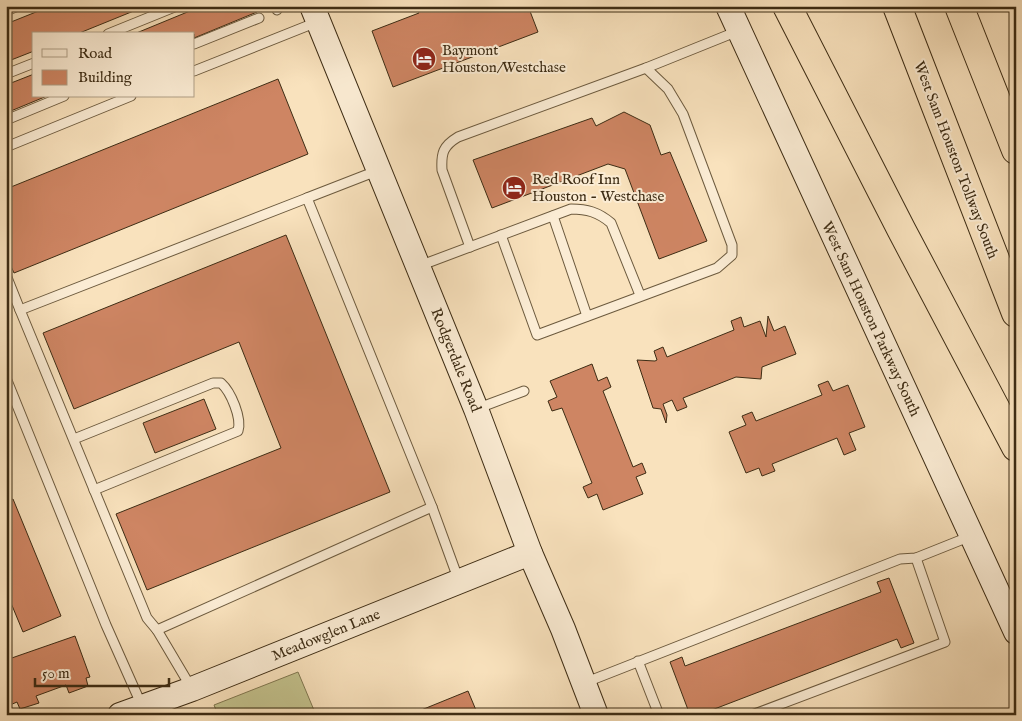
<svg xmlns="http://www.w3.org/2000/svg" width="1022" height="721" font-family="'IM FELL English',serif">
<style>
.green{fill:#c3c28d;stroke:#807750}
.building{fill:#ce8563;stroke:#3d2c14}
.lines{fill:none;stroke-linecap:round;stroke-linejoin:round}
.lane-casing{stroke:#6c5a3e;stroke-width:11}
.secondary-casing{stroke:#3d2c14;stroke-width:26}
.highway-casing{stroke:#3d2c14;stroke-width:30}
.lane{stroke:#fbecd4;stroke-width:9}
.secondary{stroke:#fbecd4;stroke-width:24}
.highway{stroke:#f9e2bd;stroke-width:28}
.labels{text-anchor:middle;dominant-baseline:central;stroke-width:4;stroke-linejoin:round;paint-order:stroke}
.poi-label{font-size:15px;fill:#3d2c14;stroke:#fbecd4;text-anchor:start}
.street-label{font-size:15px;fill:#3d2c14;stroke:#fbecd4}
</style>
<rect width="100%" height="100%" fill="#f9e2bd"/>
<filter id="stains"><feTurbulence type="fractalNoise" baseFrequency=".004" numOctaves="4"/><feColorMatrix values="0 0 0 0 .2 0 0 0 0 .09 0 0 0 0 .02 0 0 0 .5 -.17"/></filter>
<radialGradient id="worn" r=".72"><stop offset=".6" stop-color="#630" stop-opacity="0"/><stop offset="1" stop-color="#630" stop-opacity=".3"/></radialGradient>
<!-- green -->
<polygon class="green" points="298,672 316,715 218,715 214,705"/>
<!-- building -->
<g class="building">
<polygon points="51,6 146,6 77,34 34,34 34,51 6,62 6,24"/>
<polygon points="202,6 255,6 257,12 194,38 194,34 134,34"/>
<polygon points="416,6 528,6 538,32 393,87 372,31 419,13"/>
<polygon points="34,74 34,96 47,96 6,113 6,85"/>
<polygon points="278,79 308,154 14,273 6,255 6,189"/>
<polygon points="624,112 650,125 661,155 670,152 707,241 659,259 625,169 608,164 492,208 473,160 592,118 596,126"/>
<polygon points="286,235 390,492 147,590 116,514 281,448 239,342 74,409 43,333"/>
<polygon points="768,316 774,331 785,326 796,354 762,367 761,379 736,377 683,398 687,407 677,411 672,400 663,404 667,415 666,423 661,409 653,408 637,360 655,361 657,360 654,351 663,347 667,357 734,330 731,321 741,317 744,327 760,321 766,337"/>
<polygon points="592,364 598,381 607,377 611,387 603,391 633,467 642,463 646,473 636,477 643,494 603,510 597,494 588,498 583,487 592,483 562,408 552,411 548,401 557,397 550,381"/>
<polygon points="828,381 833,391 848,385 865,427 849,433 856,450 844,455 837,438 772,464 775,471 762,476 759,468 746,473 729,432 746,425 742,416 752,412 756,421 822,395 818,385"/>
<polygon points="204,399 216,429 155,453 143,423"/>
<polygon points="13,499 61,616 23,632 6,591 6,502"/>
<polygon points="889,578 914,643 901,648 897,639 704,713 705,715 690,715 670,662 682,657 685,666 881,592 877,582"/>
<polygon points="75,636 90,677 86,678 88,686 69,693 66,685 36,696 39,703 20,709 17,702 10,705 13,712 6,714 6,660"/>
<polygon points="468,691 478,715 409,715"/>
</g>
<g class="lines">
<!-- lane casing -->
<g class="lane-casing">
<g id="lane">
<polyline points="276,6 277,10"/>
<polyline points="6,11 18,6"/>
<polyline points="108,34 177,6"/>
<polyline points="194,44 259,18"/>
<polyline points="194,71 317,22"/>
<polyline points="6,74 34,63"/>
<polyline points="6,120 64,96"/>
<polyline points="6,147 131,96"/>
<polyline points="307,198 379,170"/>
<polyline points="553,216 587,316"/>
<polyline points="501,235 537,335 717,268 732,255 732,245 683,114 668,89 646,68"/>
<path d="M470 247 442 170C441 153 443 146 458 137L646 68 738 31"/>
<path d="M419 266 571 209C587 209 598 212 611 223L640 295"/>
<polyline points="6,275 20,310"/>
<polyline points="6,378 106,625 142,706"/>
<polyline points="476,409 524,391"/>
<path d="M74 439 213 383H221C231 392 242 418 238 431L94 490"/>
<polyline points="157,630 147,618 20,310 307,198 432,507 459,581"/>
<polyline points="638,661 659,715"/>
<polyline points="584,683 900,559 916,558 971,536"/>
<polyline points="192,689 157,630 432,507"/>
<polyline points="752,715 945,642 916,558"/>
</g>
</g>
<!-- secondary casing -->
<g class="secondary-casing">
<g id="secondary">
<polyline points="312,6 476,409 530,553 563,629 596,715"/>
<polyline points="728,6 1016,632"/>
<polyline points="120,715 192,689 530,553"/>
</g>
</g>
<!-- highway casing -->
<g class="highway-casing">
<g id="highway">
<polyline points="787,6 901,229 1016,447"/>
<polyline points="897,6 1016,313"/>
<polyline points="959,6 1016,150"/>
</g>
</g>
<!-- lane -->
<use href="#lane" class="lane"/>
<!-- secondary -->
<use href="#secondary" class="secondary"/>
<!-- highway -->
<use href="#highway" class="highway"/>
</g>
<!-- icons -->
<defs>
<g id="hotel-disc" transform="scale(1.25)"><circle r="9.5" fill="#8f2418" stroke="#fbecd4"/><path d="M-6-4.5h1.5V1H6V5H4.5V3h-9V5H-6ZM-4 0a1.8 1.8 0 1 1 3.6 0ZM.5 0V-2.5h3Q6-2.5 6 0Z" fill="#fff"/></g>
</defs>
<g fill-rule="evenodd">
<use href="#hotel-disc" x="424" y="59"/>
<use href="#hotel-disc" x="514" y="188"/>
</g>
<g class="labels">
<!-- poi labels -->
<g class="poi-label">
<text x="442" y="50">Baymont<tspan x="442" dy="17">Houston/Westchase</tspan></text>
<text x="532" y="179">Red Roof Inn<tspan x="532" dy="17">Houston - Westchase</tspan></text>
</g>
<!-- street labels -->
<g class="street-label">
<text transform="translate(956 160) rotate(69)">West Sam Houston Tollway South</text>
<text transform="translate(871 319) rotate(65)">West Sam Houston Parkway South</text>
<text transform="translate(456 360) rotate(68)">Rodgerdale Road</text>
<text transform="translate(326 635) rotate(-22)">Meadowglen Lane</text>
</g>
</g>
<!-- margin -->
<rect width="1022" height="721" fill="none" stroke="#f9e2bd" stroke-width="25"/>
<rect x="8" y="8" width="1007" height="706" fill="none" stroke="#3d2c14" stroke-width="2.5"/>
<rect x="12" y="12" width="997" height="696" fill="none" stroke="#3d2c14"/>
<!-- legend -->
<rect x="32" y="32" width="162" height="65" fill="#fbecd4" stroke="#af9f87"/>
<rect x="42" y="49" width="25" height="8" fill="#fbecd4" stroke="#af9f87"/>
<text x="78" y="58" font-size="15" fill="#3d2c14">Road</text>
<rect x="42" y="70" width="25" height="15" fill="#ce8563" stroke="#af9f87"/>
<text x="78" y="82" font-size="15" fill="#3d2c14">Building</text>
<!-- scale -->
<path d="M35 678v8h134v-8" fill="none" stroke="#3d2c14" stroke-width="2.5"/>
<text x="42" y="678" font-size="15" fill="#3d2c14" stroke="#fbecd4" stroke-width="4" paint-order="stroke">50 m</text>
<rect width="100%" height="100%" filter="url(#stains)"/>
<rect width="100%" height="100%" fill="url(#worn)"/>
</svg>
